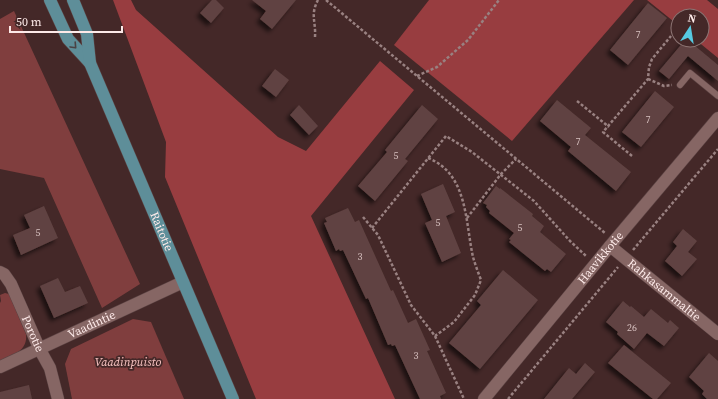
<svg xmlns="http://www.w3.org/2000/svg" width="718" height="399" font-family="'Source Serif 4',serif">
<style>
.green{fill:#803e3e}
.forest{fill:#983d40}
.building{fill:#604342;filter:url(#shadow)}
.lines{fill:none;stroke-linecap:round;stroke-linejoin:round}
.lane-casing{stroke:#5c4444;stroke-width:7}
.street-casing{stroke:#5c4444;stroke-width:13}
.primary-casing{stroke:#5c4444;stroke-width:13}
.path{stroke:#998181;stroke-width:2.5;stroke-dasharray:3 2;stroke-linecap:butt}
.lane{stroke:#866664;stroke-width:6}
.street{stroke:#866664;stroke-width:12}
.primary{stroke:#5e8e99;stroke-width:12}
.oneway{stroke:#4a4244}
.labels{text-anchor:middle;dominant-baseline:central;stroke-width:3.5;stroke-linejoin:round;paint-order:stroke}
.number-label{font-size:10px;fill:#d6c0bf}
.street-label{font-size:12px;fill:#fdeae9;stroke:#442828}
.park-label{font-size:12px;font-style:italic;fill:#f8c3c1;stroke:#442828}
</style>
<defs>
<filter id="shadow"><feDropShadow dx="-3.5" dy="3.5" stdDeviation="2" flood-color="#0009"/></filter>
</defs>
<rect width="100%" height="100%" fill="#442828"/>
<!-- green -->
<g class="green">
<polygon points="14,11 140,284 102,308 44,178 0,169 0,19"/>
<path d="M5 293 9 294 26 334C28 351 13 355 0 361V303L1 301 0 295Z"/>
<polygon points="133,319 151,322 184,399 72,399 65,364 71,349"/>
</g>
<!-- forest -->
<g class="forest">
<polygon points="113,0 131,0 136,10 278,137 306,151 380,61 414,90 311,216 395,399 256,399 165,177 166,142"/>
<polygon points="429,0 634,0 512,141 394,45"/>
<polygon points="647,0 707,0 718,9 718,58 696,40 702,40 702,16 678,16 678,25"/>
</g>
<!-- building -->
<g class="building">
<polygon points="212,0 216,0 224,8 211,23 200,13"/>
<polygon points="252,0 296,0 272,29 260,19 266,11"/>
<polygon points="648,3 667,18 628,65 610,50"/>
<polygon points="685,40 688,40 718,65 718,81 688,56 669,79 659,71"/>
<polygon points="275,69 289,80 276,97 262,86"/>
<polygon points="655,91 674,107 641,147 622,132"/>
<polygon points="557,100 591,128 585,135 631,172 616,191 568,151 571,147 540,121"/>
<polygon points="299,105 318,126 309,135 290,115"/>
<polygon points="422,105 438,119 405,159 408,161 375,201 358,186 387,152 385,150"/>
<polygon points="443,184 455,212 446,216 461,253 442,262 425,223 432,220 421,194"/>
<polygon points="496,186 500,189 500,188 533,214 532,216 544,226 540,232 566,254 551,272 547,269 545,271 509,242 511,240 509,239 514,233 489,213 490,211 486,207 487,205 483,203"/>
<polygon points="44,206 58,238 21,255 13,235 30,228 24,215"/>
<polygon points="348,208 355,222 359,220 391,291 393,290 408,323 416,319 430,350 427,351 446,393 440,396 441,399 420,399 395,345 392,346 391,344 388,345 368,298 366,299 343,250 340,251 339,249 336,251 324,223 327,222 325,218"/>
<polygon points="683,229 697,241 688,252 697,259 682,276 665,261 677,246 673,242"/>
<polygon points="503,270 538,300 480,369 449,343 481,305 477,301"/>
<polygon points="58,278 65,292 80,286 88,303 54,318 40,286"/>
<polygon points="623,301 630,307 631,306 644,317 651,309 668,323 670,320 679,328 664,346 647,333 634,349 617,334 618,332 606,322"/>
<polygon points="624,345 671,383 657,399 653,399 608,363"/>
<polygon points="709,353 718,361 718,399 707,399 702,394 704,391 689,377"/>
<polygon points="585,363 595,372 572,399 544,399 569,368 576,374"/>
<polygon points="29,385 32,399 0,399 0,392"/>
</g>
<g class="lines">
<!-- lane casing -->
<g class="lane-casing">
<polyline id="lane" points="680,85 690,73 718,96"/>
</g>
<!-- street casing -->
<g class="street-casing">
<g id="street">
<path id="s1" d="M610 246 718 334"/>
<path id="s2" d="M0 272 4 274 11 284 40 350 50 368 58 399"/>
<path id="s3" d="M0 367 183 282"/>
<path id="s4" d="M484 399 610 246 718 118"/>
</g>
</g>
<!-- primary casing -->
<g class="primary-casing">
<g id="primary">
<polyline points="50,0 68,39 90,63"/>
<path id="s5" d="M73 0 87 34 90 63 233 399"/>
</g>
</g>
<!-- path -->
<g class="path">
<polyline points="326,0 605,233"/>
<path d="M315 37C316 21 310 15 318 0"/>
<polyline points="417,76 437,67 468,40 499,0"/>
<polyline points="648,79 664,86 672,85"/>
<polyline points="577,101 609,127"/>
<polyline points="632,156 603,132 648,79 649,67 652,59 671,36"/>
<path d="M428 158C468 174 465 221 473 257 475 264 478 272 481 280L475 295 454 322 435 336"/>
<polyline points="363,217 378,235 411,305 435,336 464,399"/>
<polyline points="467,218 501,174 516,159"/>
<polyline points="372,228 446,136 472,152 534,201 570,241 586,256"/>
<polyline points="633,250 718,149"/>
<polyline points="508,399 618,267"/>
</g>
<!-- lane -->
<use href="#lane" class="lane"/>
<!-- street -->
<use href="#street" class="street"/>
<!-- primary -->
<use href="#primary" class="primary"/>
</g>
<!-- one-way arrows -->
<defs><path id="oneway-chevron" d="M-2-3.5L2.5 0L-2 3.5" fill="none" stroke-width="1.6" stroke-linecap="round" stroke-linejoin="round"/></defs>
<use class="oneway" href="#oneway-chevron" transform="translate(74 46) rotate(47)"/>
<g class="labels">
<!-- number labels -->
<g class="number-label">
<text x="638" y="34">7</text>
<text x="648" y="119">7</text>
<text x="578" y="141">7</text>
<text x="396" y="155">5</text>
<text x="438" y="222">5</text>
<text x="520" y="227">5</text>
<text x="38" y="232">5</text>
<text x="360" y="256">3</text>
<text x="632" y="327">26</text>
<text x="416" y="355">3</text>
</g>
<!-- street labels -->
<g class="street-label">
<text stroke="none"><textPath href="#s5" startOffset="249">Raitotie</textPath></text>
<text stroke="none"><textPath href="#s4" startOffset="183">Haavikkotie</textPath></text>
<text stroke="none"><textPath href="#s1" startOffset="70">Rahkasammaltie</textPath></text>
<text stroke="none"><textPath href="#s3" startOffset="101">Vaadintie</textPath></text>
<text stroke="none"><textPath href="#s2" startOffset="71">Porotie</textPath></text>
</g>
<!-- park labels -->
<g class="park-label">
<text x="128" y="362">Vaadinpuisto</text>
</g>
</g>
<!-- north arrow -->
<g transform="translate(690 28) rotate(12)"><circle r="19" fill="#442828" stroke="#8e7675"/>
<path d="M0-3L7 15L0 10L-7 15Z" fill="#56c9e1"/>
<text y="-6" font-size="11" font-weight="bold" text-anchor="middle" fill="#fdeae9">N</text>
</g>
<!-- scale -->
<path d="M10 26v6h112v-6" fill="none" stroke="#fdeae9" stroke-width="2"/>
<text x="16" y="26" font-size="12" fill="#fdeae9" stroke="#442828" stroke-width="3" paint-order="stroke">50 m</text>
</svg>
